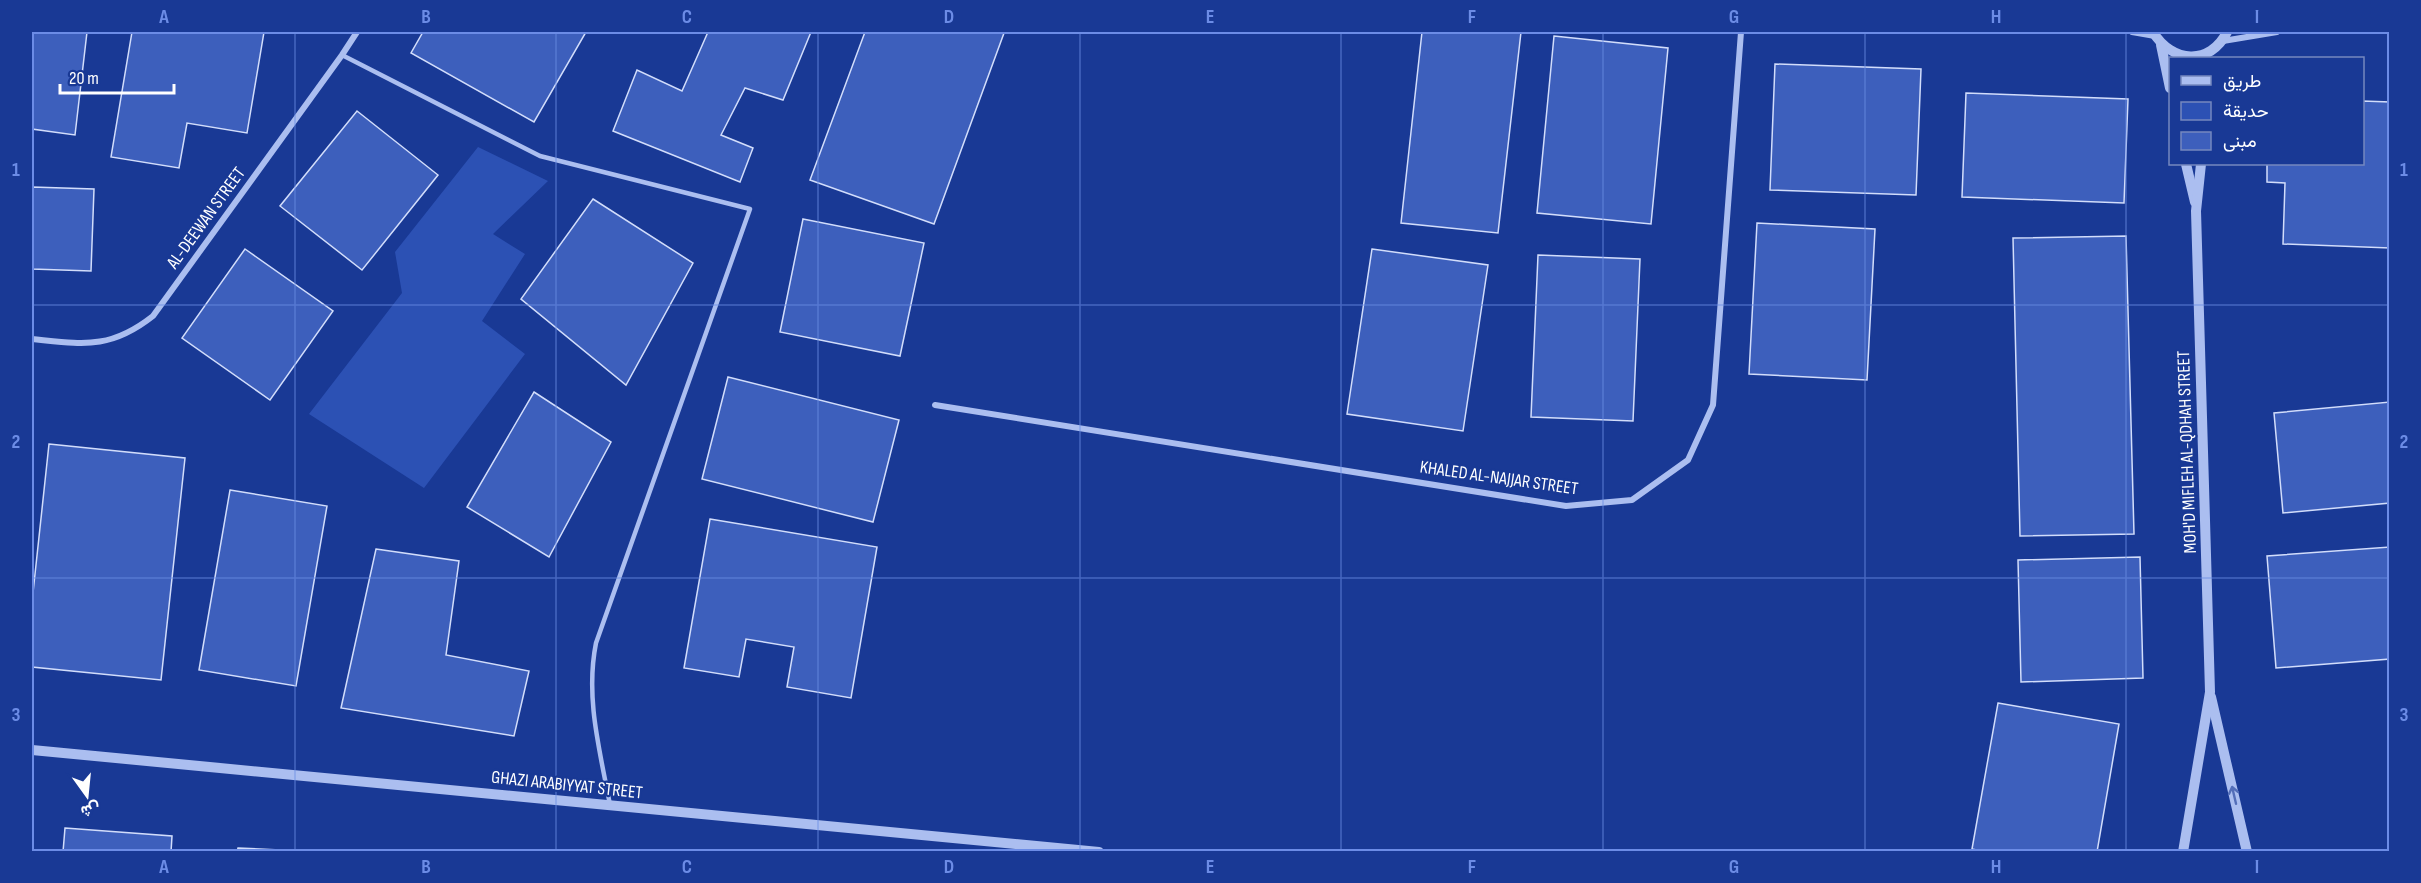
<svg xmlns="http://www.w3.org/2000/svg" width="2421" height="883" font-family="'Sofia Sans Condensed',Vazirmatn,sans-serif">
<style>
.green{fill:#2c51b4}
.building{fill:#3d5fbc;stroke:#d2ddfb;stroke-width:1.5}
.lines{fill:none;stroke-linecap:round;stroke-linejoin:round}
.service{stroke:#abbef0;stroke-width:4.5}
.minor{stroke:#abbef0;stroke-width:6}
.tertiary{stroke:#abbef0;stroke-width:10}
.oneway{stroke:#536eb9}
.grid{fill:none;stroke:#6c8ce6;stroke-width:1.5;stroke-opacity:0.55}
.labels{text-anchor:middle;dominant-baseline:central;stroke-width:4.5;stroke-linejoin:round;paint-order:stroke}
.street-label{font-size:18px;fill:#fff;stroke:#193995}
.neatline{fill:none;stroke:#6c8ce6;stroke-width:2}
.grid-label{font-size:20px;text-anchor:middle;font-weight:bold;fill:#6c8ce6}
</style>
<rect width="100%" height="100%" fill="#193995"/>
<!-- green -->
<polygon class="green" points="478,147 548,181 493,234 525,254 482,321 525,354 424,488 309,414 402,293 395,252"/>
<!-- building -->
<g class="building">
<polygon points="32,32 87,32 75,135 32,129"/>
<polygon points="132,32 264,32 247,133 187,123 179,168 111,157"/>
<polygon points="423,32 586,32 534,122 411,53"/>
<polygon points="708,32 811,32 783,100 745,88 721,135 753,148 740,182 613,131 637,70 682,91"/>
<polygon points="865,32 999,32 1004,33 934,224 810,180"/>
<polygon points="1422,32 1521,32 1498,233 1401,223"/>
<polygon points="1554,36 1668,48 1651,224 1537,213"/>
<polygon points="1775,64 1921,69 1916,195 1770,190"/>
<polygon points="1966,93 2128,99 2124,203 1962,197"/>
<polygon points="2362,101 2390,102 2390,248 2283,244 2285,183 2267,182 2267,164 2362,164"/>
<polygon points="357,111 438,175 362,270 280,206"/>
<polygon points="32,187 94,189 91,271 32,269"/>
<polygon points="593,199 693,263 626,385 521,299"/>
<polygon points="803,219 924,243 900,356 780,332"/>
<polygon points="1757,223 1875,229 1867,380 1749,374"/>
<polygon points="2126,236 2134,534 2020,536 2013,238"/>
<polygon points="245,249 333,311 270,400 182,338"/>
<polygon points="1372,249 1488,265 1463,431 1347,414"/>
<polygon points="1538,255 1640,259 1633,421 1531,417"/>
<polygon points="728,377 899,420 873,522 702,479"/>
<polygon points="534,392 611,442 549,557 467,507"/>
<polygon points="2390,402 2390,503 2283,513 2274,413"/>
<polygon points="49,444 185,458 161,680 32,667 32,602"/>
<polygon points="230,490 327,506 296,686 199,670"/>
<polygon points="710,519 877,547 851,698 787,687 794,647 746,639 739,677 684,668"/>
<polygon points="2390,547 2390,659 2276,668 2267,556"/>
<polygon points="376,549 459,561 446,655 529,671 514,736 341,708"/>
<polygon points="2140,557 2143,678 2021,682 2018,560"/>
<polygon points="1998,703 2119,724 2097,852 1986,852 1972,849"/>
<polygon points="65,828 172,836 171,852 63,852"/>
<polygon points="238,848 323,852 237,852"/>
</g>
<g class="lines">
<!-- service -->
<path class="service" d="M342 55 540 156 750 209 596 643C585 698 600 751 610 805"/>
<!-- minor -->
<g class="minor">
<polyline points="2132,32 2155,36"/>
<polyline points="2223,41 2277,32"/>
<path d="M32 339C83 344 110 350 153 316L342 55 357 32"/>
<polyline points="935,405 1566,506 1632,500 1688,460 1713,405 1741,32"/>
</g>
<!-- tertiary -->
<g class="tertiary">
<path d="M2153 32C2172 63 2210 66 2227 32"/>
<polyline points="2161,45 2170,88"/>
<polyline points="2186,164 2195,202"/>
<polyline points="2211,697 2247,852"/>
<polyline points="32,750 1099,852"/>
<polyline points="2183,852 2210,692 2196,211 2201,164"/>
</g>
</g>
<!-- one-way arrows -->
<defs><path id="oneway-shaft" d="M-6 0H5M1.5-3L5.5 0L1.5 3" fill="none" stroke-width="1.6" stroke-linecap="round" stroke-linejoin="round" transform="scale(1.5)"/></defs>
<use class="oneway" href="#oneway-shaft" transform="translate(2234 795) rotate(-103)"/>
<!-- grid -->
<path class="grid" d="M295 32V852M556 32V852M818 32V852M1080 32V852M1341 32V852M1603 32V852M1865 32V852M2126 32V852M32 305H2390M32 578H2390"/>
<g class="labels">
<!-- street labels -->
<g class="street-label">
<text transform="translate(206 218) rotate(-54)">AL-DEEWAN STREET</text>
<text transform="translate(2187 452) rotate(-92)">MOH'D MIFLEH AL-QDHAH STREET</text>
<text transform="translate(1499 478) rotate(8)">KHALED AL-NAJJAR STREET</text>
<text transform="translate(567 785) rotate(6)">GHAZI ARABIYYAT STREET</text>
</g>
</g>
<!-- border -->
<rect width="2421" height="883" fill="none" stroke="#193995" stroke-width="66"/>
<!-- legend -->
<rect x="2169" y="57" width="195" height="108" fill="#193995" stroke="#7588bf" stroke-width="1.5"/>
<rect x="2181" y="76" width="30" height="9" fill="#abbef0" stroke="#7588bf" stroke-width="1.5"/>
<text x="2223" y="87" font-size="18" fill="#ffffff">طريق</text>
<rect x="2181" y="102" width="30" height="18" fill="#2c51b4" stroke="#7588bf" stroke-width="1.5"/>
<text x="2223" y="117" font-size="18" fill="#ffffff">حديقة</text>
<rect x="2181" y="132" width="30" height="18" fill="#3d5fbc" stroke="#7588bf" stroke-width="1.5"/>
<text x="2223" y="147" font-size="18" fill="#ffffff">مبنى</text>
<!-- north arrow -->
<g transform="translate(87 796) rotate(165)" stroke="#193995" stroke-width="4.5" paint-order="stroke">
<path d="M0-4.5L10 22L0 15L-10 22Z" fill="#ffffff"/>
<text y="-9" font-size="16" font-weight="bold" text-anchor="middle" fill="#ffffff">ش</text>
</g>
<!-- scale -->
<path d="M60 84v9h114v-9" fill="none" stroke="#ffffff" stroke-width="3"/>
<text x="69" y="84" font-size="18" fill="#ffffff" stroke="#193995" stroke-width="4.5" paint-order="stroke">20 m</text>
<rect x="33" y="33" width="2355" height="817" class="neatline"/>
<g class="grid-label">
<text x="164" y="23">A</text>
<text x="426" y="23">B</text>
<text x="687" y="23">C</text>
<text x="949" y="23">D</text>
<text x="1210" y="23">E</text>
<text x="1472" y="23">F</text>
<text x="1734" y="23">G</text>
<text x="1996" y="23">H</text>
<text x="2257" y="23">I</text>
<text x="16" y="176">1</text>
<text x="2404" y="176">1</text>
<text x="16" y="448">2</text>
<text x="2404" y="448">2</text>
<text x="16" y="721">3</text>
<text x="2404" y="721">3</text>
<text x="164" y="873">A</text>
<text x="426" y="873">B</text>
<text x="687" y="873">C</text>
<text x="949" y="873">D</text>
<text x="1210" y="873">E</text>
<text x="1472" y="873">F</text>
<text x="1734" y="873">G</text>
<text x="1996" y="873">H</text>
<text x="2257" y="873">I</text>
</g>
</svg>
